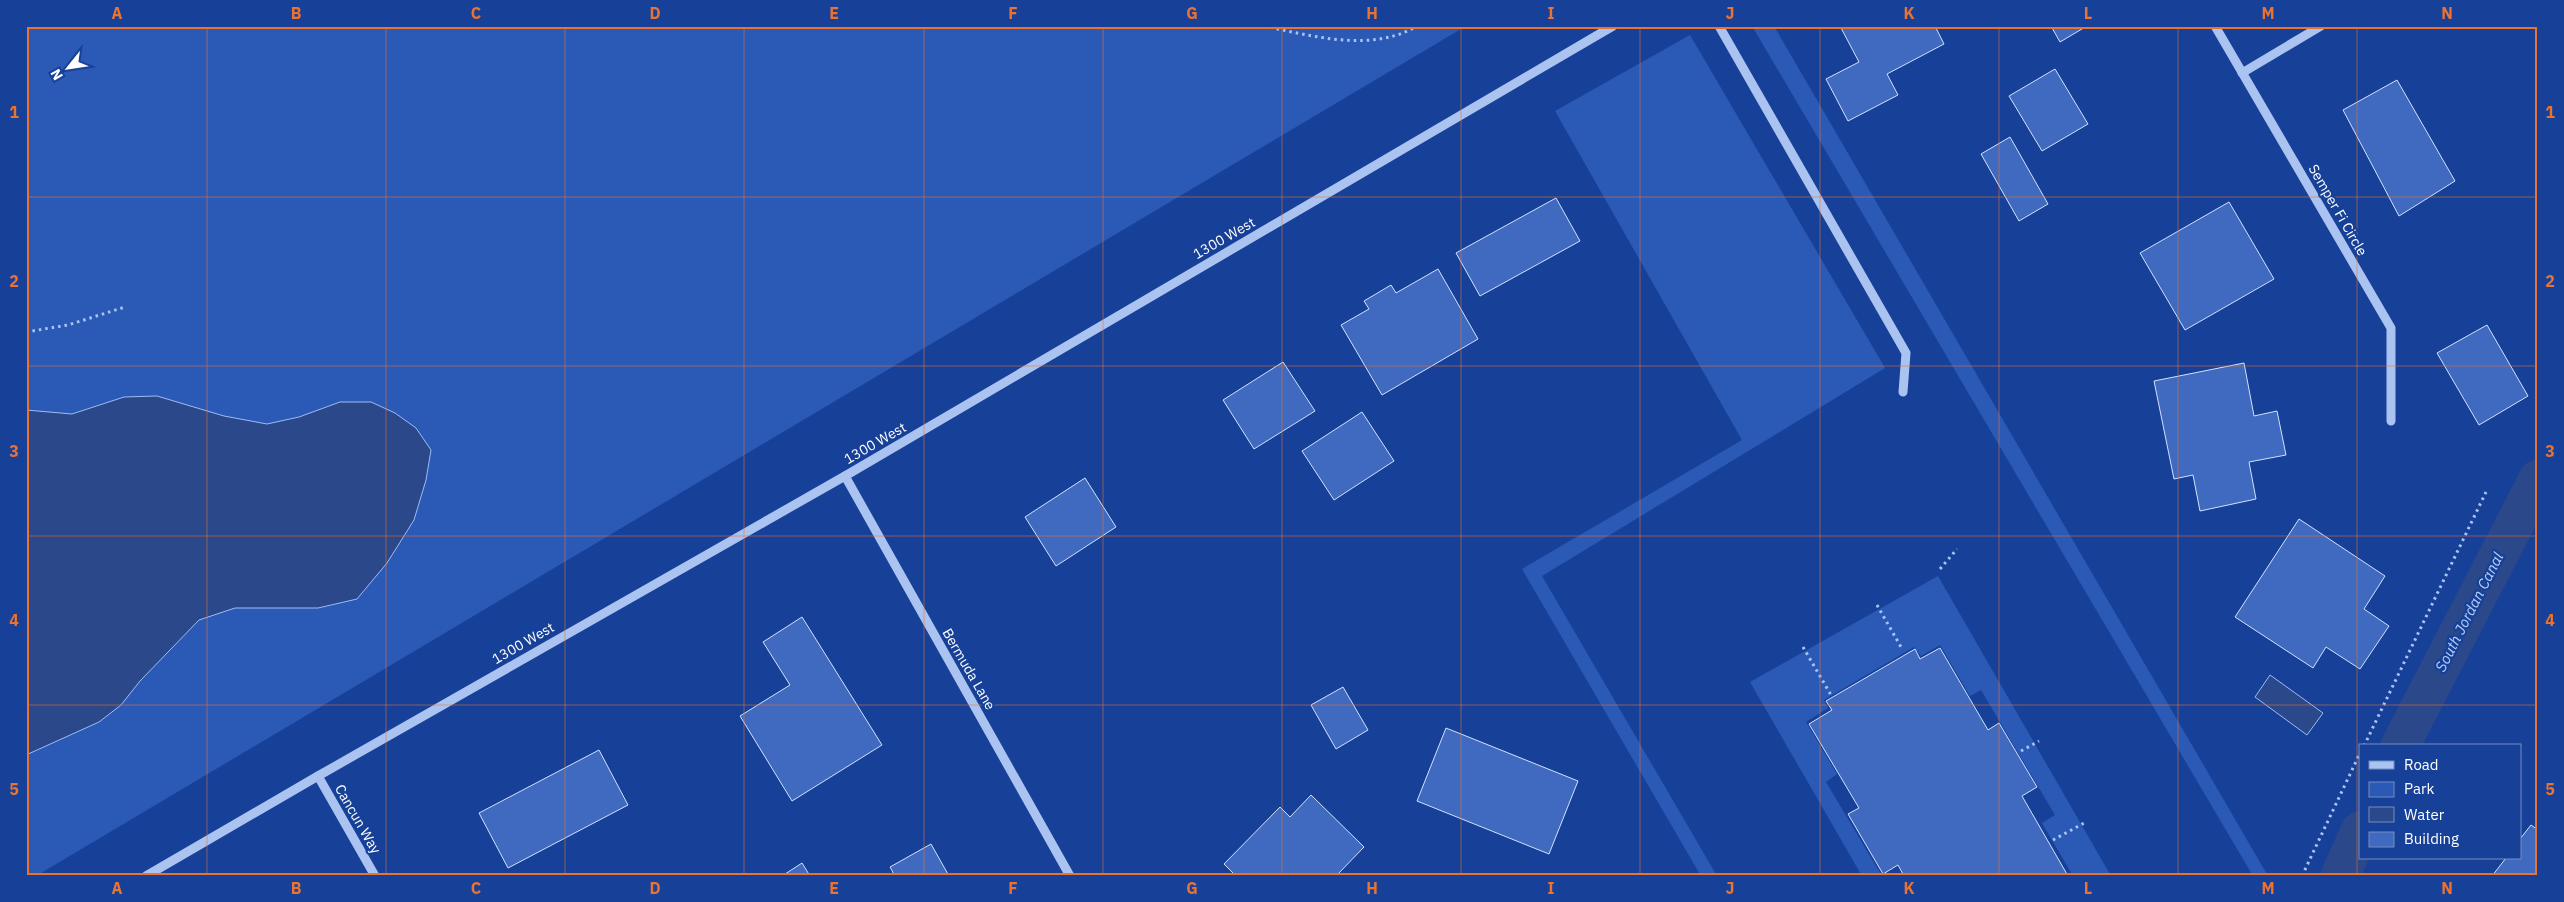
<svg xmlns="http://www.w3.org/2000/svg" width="2564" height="902" font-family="'IBM Plex Sans',sans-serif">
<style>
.green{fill:#2b5ab6}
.water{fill:#2a488a;stroke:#9ebcf4}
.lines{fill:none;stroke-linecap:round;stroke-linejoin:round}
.canal{stroke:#2a488a;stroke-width:39}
.building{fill:#406abf;stroke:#d2e1fc}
.path{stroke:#abc3f1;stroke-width:3;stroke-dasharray:2.5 4;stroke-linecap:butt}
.minor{stroke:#abc3f1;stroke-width:9}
.grid{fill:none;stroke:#eb7230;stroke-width:1;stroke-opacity:0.55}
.labels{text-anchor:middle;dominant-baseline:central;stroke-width:4.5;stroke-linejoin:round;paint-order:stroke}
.street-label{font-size:14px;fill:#fff;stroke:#174198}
.water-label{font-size:15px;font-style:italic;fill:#b8cef8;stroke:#174198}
.neatline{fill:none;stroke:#eb7230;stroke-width:2}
.grid-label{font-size:16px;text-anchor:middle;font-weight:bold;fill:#eb7230}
</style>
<rect width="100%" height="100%" fill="#174198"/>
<!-- green -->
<g class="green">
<polygon points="26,26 1466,26 36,876 26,876"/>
<polygon points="1752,26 1774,26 2268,876 2253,876"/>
<polygon points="1690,35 1885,368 1542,576 1717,876 1701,876 1522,569 1742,440 1555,111"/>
<polygon points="1938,576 2111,876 2073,876 2042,823 2055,815 1981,690 1970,696 1940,645 1921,656 1914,647 1824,700 1828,708 1806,722 1837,774 1826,782 1882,876 1862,876 1750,682"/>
</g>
<!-- water -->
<g class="water">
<polygon points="157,396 224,416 267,424 299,417 340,402 371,402 395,413 416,428 431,450 426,480 414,520 387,563 357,599 318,608 235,608 199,620 140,681 121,705 99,722 26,755 26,410 72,414 124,397"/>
<polygon points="2270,675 2323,713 2307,735 2255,697"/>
</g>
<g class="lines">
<!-- canal -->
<g class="canal">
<polyline points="2400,746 2538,479"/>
<polyline points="2340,876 2360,831"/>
</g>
</g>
<!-- building -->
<g class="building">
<polygon points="1840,26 1935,26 1944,44 1887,74 1898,95 1848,121 1826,79 1859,62"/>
<polygon points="2051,26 2087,26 2060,42"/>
<polygon points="2055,69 2088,124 2042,151 2009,96"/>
<polygon points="2397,80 2455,181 2399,216 2343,110"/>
<polygon points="2010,137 2048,204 2019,221 1981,154"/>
<polygon points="1556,198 1580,241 1480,296 1456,253"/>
<polygon points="2229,202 2274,279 2185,330 2140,253"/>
<polygon points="1438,269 1478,339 1382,395 1341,325 1369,309 1364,301 1391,285 1396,293"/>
<polygon points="2487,325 2528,396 2479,425 2437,353"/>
<polygon points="1283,362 1315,411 1254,449 1223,400"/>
<polygon points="2244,363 2254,416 2277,411 2286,455 2249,462 2256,499 2200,511 2193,475 2174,479 2154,381"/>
<polygon points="1362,412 1394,461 1334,500 1302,451"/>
<polygon points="1085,478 1116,527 1056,566 1025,517"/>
<polygon points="2299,519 2385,576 2364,609 2389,626 2360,669 2326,647 2313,668 2235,617"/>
<polygon points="802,617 882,745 792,801 740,716 790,685 763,642"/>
<polygon points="1940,648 1988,730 1999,723 2037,787 2022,796 2068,876 1904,876 1898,865 1883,874 1848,814 1859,808 1809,724 1832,710 1826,701 1915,649 1920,659"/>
<polygon points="1343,687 1368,730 1336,749 1311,705"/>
<polygon points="1446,728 1578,781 1549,854 1417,801"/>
<polygon points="599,750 628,805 508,868 479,813"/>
<polygon points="1311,795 1364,847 1336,876 1236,876 1224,864 1280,807 1290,817"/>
<polygon points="2531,825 2538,830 2538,876 2492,876 2506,858 2520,858 2520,839"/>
<polygon points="931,844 949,876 895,876 890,867"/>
<polygon points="802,863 810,876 782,876"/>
</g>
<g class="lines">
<!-- path -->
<g class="path">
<path d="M1264 26C1312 36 1372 53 1417 26"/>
<polyline points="26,332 68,325 125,307"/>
<polyline points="1940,569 1957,549"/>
<polyline points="1877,605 1901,647"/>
<polyline points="1803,647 1831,695"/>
<polyline points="2364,746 2486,492"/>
<polyline points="2021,751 2039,741"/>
<polyline points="2053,840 2086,822"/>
<polyline points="2302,876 2360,753"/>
</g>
<!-- minor -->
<g class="minor">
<polyline points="1719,26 1906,353 1903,392"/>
<polyline points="2215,26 2391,328 2391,421"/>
<polyline points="2242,73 2321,26"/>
<polyline points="845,476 1070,876"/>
<polyline points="318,776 375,876"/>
<polyline points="146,876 318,776 845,476 1613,26"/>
</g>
</g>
<!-- grid -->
<path class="grid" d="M207 26V876M386 26V876M565 26V876M744 26V876M924 26V876M1103 26V876M1282 26V876M1461 26V876M1640 26V876M1820 26V876M1999 26V876M2178 26V876M2357 26V876M26 197H2538M26 366H2538M26 536H2538M26 705H2538"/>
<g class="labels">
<!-- street labels -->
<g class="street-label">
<text transform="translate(2338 210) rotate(60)">Semper Fi Circle</text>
<text transform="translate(1224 238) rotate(-30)">1300 West</text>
<text transform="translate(875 443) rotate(-30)">1300 West</text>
<text transform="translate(523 643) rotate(-30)">1300 West</text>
<text transform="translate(969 669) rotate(60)">Bermuda Lane</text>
<text transform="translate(358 819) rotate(60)">Cancun Way</text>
</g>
<!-- water labels -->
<g class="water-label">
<text transform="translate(2469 612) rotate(-63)">South Jordan Canal</text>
</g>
</g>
<!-- border -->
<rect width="2564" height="902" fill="none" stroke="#174198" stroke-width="55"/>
<!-- legend -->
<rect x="2359" y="744" width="162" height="115" fill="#174198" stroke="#748dc1"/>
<rect x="2369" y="761" width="25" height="8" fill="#abc3f1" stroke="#748dc1"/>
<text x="2404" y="770" font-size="15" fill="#ffffff">Road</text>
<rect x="2369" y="782" width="25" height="15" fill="#2b5ab6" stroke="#748dc1"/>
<text x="2404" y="794" font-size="15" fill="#ffffff">Park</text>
<rect x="2369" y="807" width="25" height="15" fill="#2a488a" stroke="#748dc1"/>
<text x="2404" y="820" font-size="15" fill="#ffffff">Water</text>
<rect x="2369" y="832" width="25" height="15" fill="#406abf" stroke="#748dc1"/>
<text x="2404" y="844" font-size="15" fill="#ffffff">Building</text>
<!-- north arrow -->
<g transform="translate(68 68) rotate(240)" stroke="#174198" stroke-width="4" paint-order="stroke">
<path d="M0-4L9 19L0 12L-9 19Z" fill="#ffffff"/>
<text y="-8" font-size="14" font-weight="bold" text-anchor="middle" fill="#ffffff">N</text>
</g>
<rect x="28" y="28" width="2508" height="846" class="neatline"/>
<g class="grid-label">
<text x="117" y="19">A</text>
<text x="296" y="19">B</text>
<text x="476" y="19">C</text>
<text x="655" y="19">D</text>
<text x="834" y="19">E</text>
<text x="1013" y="19">F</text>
<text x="1192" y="19">G</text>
<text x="1372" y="19">H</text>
<text x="1551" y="19">I</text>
<text x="1730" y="19">J</text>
<text x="1909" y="19">K</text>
<text x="2088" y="19">L</text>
<text x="2268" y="19">M</text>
<text x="2447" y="19">N</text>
<text x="14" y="118">1</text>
<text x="2550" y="118">1</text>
<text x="14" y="287">2</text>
<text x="2550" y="287">2</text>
<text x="14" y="457">3</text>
<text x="2550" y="457">3</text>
<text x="14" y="626">4</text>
<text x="2550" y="626">4</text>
<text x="14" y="795">5</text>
<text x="2550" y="795">5</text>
<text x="117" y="894">A</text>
<text x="296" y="894">B</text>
<text x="476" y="894">C</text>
<text x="655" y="894">D</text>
<text x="834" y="894">E</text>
<text x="1013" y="894">F</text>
<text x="1192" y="894">G</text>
<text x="1372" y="894">H</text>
<text x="1551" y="894">I</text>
<text x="1730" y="894">J</text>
<text x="1909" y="894">K</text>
<text x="2088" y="894">L</text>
<text x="2268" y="894">M</text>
<text x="2447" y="894">N</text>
</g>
</svg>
